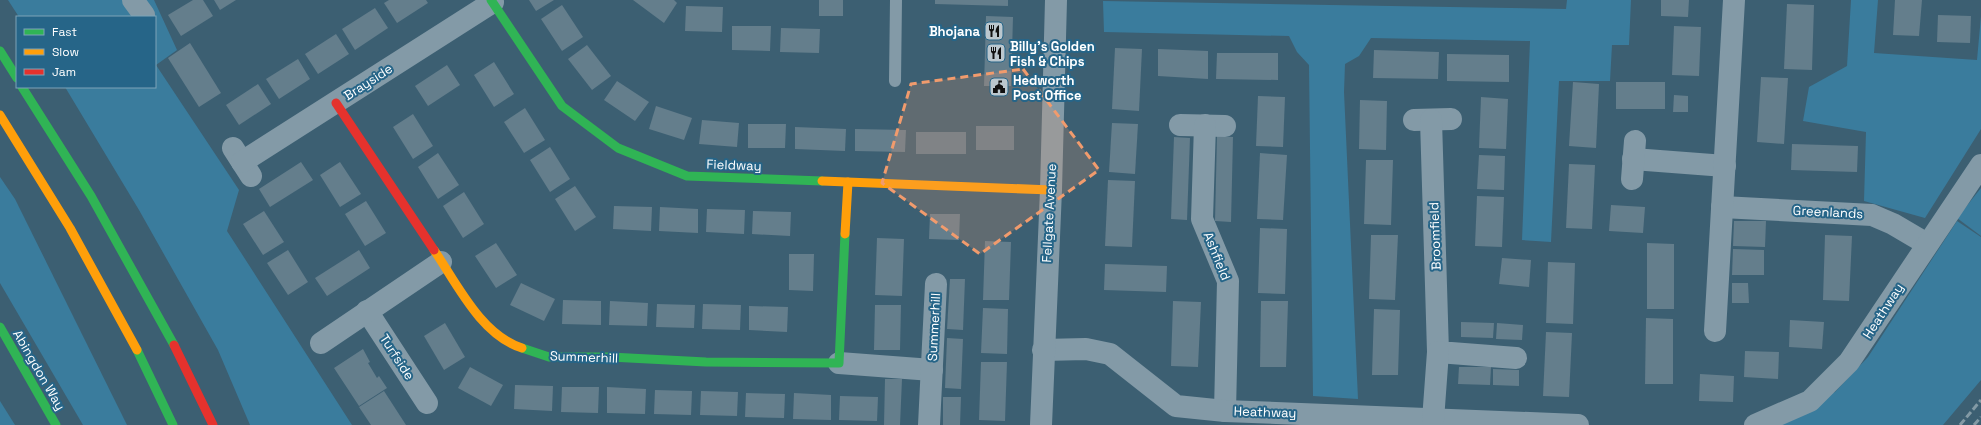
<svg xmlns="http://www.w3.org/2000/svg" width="1981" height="425" font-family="'Space Grotesk',sans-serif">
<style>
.green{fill:#3a7c9d}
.building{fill:#647e8c}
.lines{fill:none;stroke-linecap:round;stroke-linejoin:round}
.lane{stroke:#839aa7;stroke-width:12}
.street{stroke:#839aa7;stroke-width:22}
.fast{stroke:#30b455;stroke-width:9}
.slow{stroke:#ff9f0a;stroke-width:9}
.jam{stroke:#e5322d;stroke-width:9}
.rail{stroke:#839aa5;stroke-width:3;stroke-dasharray:7 3;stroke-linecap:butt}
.marked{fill:#f19b6d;fill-opacity:0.2;stroke:#f19b6d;stroke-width:3;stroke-dasharray:8 5;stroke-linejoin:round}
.labels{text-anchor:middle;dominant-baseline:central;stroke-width:4;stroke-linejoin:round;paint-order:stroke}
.poi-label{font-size:13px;font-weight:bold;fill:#fff;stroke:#266588;text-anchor:start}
.street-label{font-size:13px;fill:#fff;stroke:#266588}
</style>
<rect width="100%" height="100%" fill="#3c5f72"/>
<!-- green -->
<g class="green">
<polygon points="8,0 154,0 177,50 156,65 239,190 227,231 352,425 250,425 218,350 139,210 65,87 155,87 155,17 19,17"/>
<polygon points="1567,0 1631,0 1629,45 1612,45 1610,81 1559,81 1551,242 1522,240 1530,41 1371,38 1359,56 1345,64 1344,92 1358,399 1313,396 1309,65 1297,52 1289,36 1104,32 1103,1 1566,9"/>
<polygon points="1851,0 1878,0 1874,53 1977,60 1981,16 1981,129 1925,218 1864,201 1866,132 1803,121 1809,87 1847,66"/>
<polygon points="0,177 15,199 127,425 83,425 0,283"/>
<polygon points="1981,188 1981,236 1957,218"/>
<polygon points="1957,221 1981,237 1981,380 1943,425 1755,425 1810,401 1835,392 1868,357"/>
<polygon points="0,401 15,425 0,425"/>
</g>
<!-- building -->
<g class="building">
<polygon points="193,0 203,0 213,16 181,36 168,15"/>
<polygon points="214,0 236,0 220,10"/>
<polygon points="389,0 426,0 428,3 397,23 384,3"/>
<polygon points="529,0 554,0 536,11"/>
<polygon points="633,0 674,0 677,3 664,23"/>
<rect x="819" y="0" width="24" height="16"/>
<polygon points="935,0 1008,0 1008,6 935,4"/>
<polygon points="1661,0 1689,0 1688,17 1661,16"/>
<polygon points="1895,0 1922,0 1919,36 1893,35"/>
<polygon points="1787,4 1814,5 1812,70 1784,69"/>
<polygon points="562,5 583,37 562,51 541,19"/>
<polygon points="686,6 723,7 722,32 685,31"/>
<polygon points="375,8 388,28 355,50 342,29"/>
<polygon points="1938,15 1971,16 1970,43 1937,42"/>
<polygon points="986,16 1013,17 1011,86 984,86"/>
<polygon points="732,26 771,26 770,51 732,50"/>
<polygon points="1674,26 1701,27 1699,76 1672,75"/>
<polygon points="781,28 820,29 819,53 780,52"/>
<polygon points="336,34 349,54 318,74 305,54"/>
<polygon points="190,43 221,93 199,107 168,58"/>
<polygon points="587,45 611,76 592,90 568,59"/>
<polygon points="1115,48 1142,49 1139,111 1112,109"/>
<polygon points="1158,49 1208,51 1208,79 1158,76"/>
<polygon points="1374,50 1439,52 1438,79 1373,78"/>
<polygon points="1217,53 1278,53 1278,80 1216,79"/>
<polygon points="1447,54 1509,55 1509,82 1447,81"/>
<polygon points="298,59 310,79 279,99 266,79"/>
<polygon points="494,62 514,94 494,107 474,75"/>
<polygon points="447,65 460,85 428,106 415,86"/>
<polygon points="1761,77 1788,78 1784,144 1757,142"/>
<polygon points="617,81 649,102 635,121 604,100"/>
<polygon points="1573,82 1599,84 1596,148 1569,146"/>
<rect x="1616" y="82" width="49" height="27"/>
<polygon points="258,84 271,104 239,125 226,105"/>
<polygon points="1674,95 1688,96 1688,112 1673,112"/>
<polygon points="1258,96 1285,97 1283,147 1256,146"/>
<polygon points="1481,97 1508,99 1506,149 1479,148"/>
<polygon points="1360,100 1387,101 1386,150 1359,149"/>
<polygon points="656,106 692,118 684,140 649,129"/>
<polygon points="525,108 545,140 524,153 504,122"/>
<polygon points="413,114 433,146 413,159 393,127"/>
<polygon points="702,120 739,123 737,147 699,144"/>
<polygon points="1112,123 1138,124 1135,174 1109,172"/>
<polygon points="748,124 786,124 785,148 748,148"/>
<rect x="976" y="126" width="38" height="24"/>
<polygon points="795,127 846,129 845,151 795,149"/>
<polygon points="855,129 906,130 905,152 855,151"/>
<rect x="916" y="132" width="50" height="22"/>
<polygon points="1217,136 1233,137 1231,222 1215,221"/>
<polygon points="1174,137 1190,138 1187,220 1171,219"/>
<polygon points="1792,144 1858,146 1857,172 1791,170"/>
<polygon points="550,147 570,179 550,192 530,160"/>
<polygon points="438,153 459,185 438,199 418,167"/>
<polygon points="1260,153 1287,155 1283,220 1257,219"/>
<polygon points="1479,155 1505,156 1504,190 1477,189"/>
<polygon points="1366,160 1393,160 1391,225 1364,224"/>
<polygon points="301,162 313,180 270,207 259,189"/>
<polygon points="340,162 361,194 340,207 320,175"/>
<polygon points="1569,164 1595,165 1592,229 1566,228"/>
<polygon points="1108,180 1135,181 1132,247 1105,246"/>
<polygon points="575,186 596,217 575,231 555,199"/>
<polygon points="464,192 484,224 463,238 443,206"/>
<polygon points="1477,196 1504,197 1502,247 1475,246"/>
<polygon points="366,201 386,233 365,246 345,214"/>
<polygon points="1611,205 1645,207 1643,233 1609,231"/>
<polygon points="614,206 652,207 651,231 613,229"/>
<polygon points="660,207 698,209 698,233 659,231"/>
<polygon points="707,209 745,210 744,234 706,232"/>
<polygon points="264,211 284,242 263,255 243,224"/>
<polygon points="753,211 791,212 790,236 752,234"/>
<polygon points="930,214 960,214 959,240 929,239"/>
<polygon points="1734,221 1766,221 1765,247 1733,246"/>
<polygon points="1260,228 1287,229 1285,294 1258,293"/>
<polygon points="1371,235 1398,235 1395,300 1369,299"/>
<polygon points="1825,235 1852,236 1849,301 1823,300"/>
<polygon points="877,238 904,239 902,296 875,295"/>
<polygon points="985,241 1011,242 1009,300 983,300"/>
<polygon points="496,243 517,275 496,288 475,256"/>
<polygon points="1647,243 1674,244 1674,309 1647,309"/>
<polygon points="1733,249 1764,250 1764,275 1732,275"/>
<polygon points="288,250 308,282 288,295 267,263"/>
<polygon points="359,250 370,268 327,296 315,278"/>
<polygon points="789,254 814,254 813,291 789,290"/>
<polygon points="1502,258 1531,260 1529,287 1499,284"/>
<polygon points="1548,262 1575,263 1573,324 1546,323"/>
<polygon points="1105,264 1167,266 1166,292 1104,290"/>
<polygon points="950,279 965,279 963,330 947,329"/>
<polygon points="521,283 555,299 544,321 510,305"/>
<polygon points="1732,283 1748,283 1749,303 1732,303"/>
<polygon points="563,300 601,301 601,325 562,324"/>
<polygon points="610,301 648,303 647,326 609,325"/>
<polygon points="1173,301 1201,302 1198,367 1171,366"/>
<polygon points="1261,301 1288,301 1286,367 1260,367"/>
<polygon points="657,304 695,305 694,328 656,327"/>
<polygon points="703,304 741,305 740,330 702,329"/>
<polygon points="875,305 901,305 900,350 874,350"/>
<polygon points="749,306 788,307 787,332 749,330"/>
<polygon points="983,308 1008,309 1007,354 981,353"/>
<polygon points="1374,309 1400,310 1398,375 1372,375"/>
<polygon points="1646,318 1673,319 1673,384 1645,384"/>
<polygon points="1790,320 1824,322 1822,349 1789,347"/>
<polygon points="1461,322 1494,323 1493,338 1461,337"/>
<polygon points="445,323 465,357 444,370 424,336"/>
<polygon points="1497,323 1523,325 1522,340 1496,339"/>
<polygon points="1546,332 1572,333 1569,397 1543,396"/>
<polygon points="947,338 963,339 961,389 945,388"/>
<polygon points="363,349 370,362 368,363 377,378 379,376 387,388 359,406 334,368"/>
<polygon points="1745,351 1779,352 1778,379 1744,377"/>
<polygon points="981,362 1007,362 1005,421 979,420"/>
<polygon points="470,367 503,385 491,406 458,388"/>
<polygon points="1459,367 1491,367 1490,385 1458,384"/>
<polygon points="1493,369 1519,370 1519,386 1493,385"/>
<polygon points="1700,374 1734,376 1733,402 1699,401"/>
<polygon points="885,379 902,379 900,425 884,425"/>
<polygon points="515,385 553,386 552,411 514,409"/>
<polygon points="562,387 599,387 598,413 561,412"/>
<polygon points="607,387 646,389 645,414 607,413"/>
<polygon points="655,390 692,391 691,415 654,414"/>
<polygon points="384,391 406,425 371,425 359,407"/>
<polygon points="701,391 738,392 737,416 700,415"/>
<polygon points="746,393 785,394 784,418 745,417"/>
<polygon points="794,393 831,395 831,420 793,419"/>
<polygon points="840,396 878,397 877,421 839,420"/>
<polygon points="943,397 961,397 960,425 943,425"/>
</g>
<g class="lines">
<!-- lane -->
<polyline class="lane" points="895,81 896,0"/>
<!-- street -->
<g class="street">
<polyline points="133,0 144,15"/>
<polyline points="1414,120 1451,119"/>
<polyline points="1431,120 1438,352 1516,358"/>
<polyline points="1180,125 1225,126"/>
<polyline points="1205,125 1202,219 1228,281 1225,411"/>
<polyline points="233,148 251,176"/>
<polyline points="1633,159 1725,166"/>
<polyline points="242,162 493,2"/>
<polyline points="1632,179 1635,141"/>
<polyline points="1722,207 1872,215 1893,224 1927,244"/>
<polyline points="367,311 427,403"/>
<polyline points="1715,331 1734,0"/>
<polyline points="321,343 441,262"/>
<polyline points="1043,350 1086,349 1110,354 1176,406 1225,411 1578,425"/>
<polyline points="839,363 932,370"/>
<polyline points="1433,420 1438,352"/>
<polyline points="929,425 936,284"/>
<polyline points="1041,425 1051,190 1056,0"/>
<polyline points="1755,425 1810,401 1849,362 1981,165"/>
</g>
<!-- fast -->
<g class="fast">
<polyline points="491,0 562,106 618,148 687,176 822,181"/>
<polyline points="0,51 17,78"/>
<polyline points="22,87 91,196 174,345"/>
<polyline points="0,327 56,425"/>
<polyline points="522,348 549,357 610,357 706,362 839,363 845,234"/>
<polyline points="137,350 173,425"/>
</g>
<!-- slow -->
<g class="slow">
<polyline points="0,115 70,228 137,350"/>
<polyline points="822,181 1051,190"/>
<polyline points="845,234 848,182"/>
<path d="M434 250C457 284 481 335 522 348"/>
</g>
<!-- jam -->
<g class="jam">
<polyline points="336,103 434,250"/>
<polyline points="174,345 213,425"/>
</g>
<!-- rail -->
<g class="rail">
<polyline points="1960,425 1981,400"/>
<polyline points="1974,425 1981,417"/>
</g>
</g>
<!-- marked area -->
<path class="marked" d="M1023 69 1099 170 980 254 882 183 911 84Z"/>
<!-- icons -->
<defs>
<g id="restaurant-square" transform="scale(1)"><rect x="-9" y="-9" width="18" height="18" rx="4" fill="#bbc7ce" stroke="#266588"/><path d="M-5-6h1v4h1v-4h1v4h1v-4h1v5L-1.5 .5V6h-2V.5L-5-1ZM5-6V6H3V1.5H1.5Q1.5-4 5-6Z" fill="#111"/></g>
<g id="civic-square" transform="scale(1)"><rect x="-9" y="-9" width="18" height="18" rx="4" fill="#bbc7ce" stroke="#266588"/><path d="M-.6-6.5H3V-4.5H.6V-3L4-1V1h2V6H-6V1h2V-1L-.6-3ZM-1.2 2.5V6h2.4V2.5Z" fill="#111"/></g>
</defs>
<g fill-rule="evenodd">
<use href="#restaurant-square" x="994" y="31"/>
<use href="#restaurant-square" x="996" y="53"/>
<use href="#civic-square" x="999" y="87"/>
</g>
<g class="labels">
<!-- poi labels -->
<g class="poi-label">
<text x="980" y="31" text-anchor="end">Bhojana</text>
<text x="1010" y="46">Billy's Golden<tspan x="1010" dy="15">Fish &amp; Chips</tspan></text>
<text x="1013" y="80">Hedworth<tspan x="1013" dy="15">Post Office</tspan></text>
</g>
<!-- street labels -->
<g class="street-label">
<text transform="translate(368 82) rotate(-33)">Brayside</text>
<text transform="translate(734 165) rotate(2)">Fieldway</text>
<text transform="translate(1828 212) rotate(3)">Greenlands</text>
<text transform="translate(1049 213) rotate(-87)">Fellgate Avenue</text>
<text transform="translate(1435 236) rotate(-92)">Broomfield</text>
<text transform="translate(1217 256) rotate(68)">Ashfield</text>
<text transform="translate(1883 311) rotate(-57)">Heathway</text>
<text transform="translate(934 327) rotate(-87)">Summerhill</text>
<text transform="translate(397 357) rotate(57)">Turfside</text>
<text transform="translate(584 357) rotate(2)">Summerhill</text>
<text transform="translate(39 370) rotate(60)">Abingdon Way</text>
<text transform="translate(1265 412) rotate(2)">Heathway</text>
</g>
</g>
<!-- legend -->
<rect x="16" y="16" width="140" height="72" fill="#266588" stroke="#7da3b8"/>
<rect x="24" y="29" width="20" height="6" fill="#30b455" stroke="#7da3b8"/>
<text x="52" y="36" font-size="12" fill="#ffffff">Fast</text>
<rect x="24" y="49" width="20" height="6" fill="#ff9f0a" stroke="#7da3b8"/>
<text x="52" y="56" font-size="12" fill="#ffffff">Slow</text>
<rect x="24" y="69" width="20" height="6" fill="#e5322d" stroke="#7da3b8"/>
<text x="52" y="76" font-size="12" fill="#ffffff">Jam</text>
</svg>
